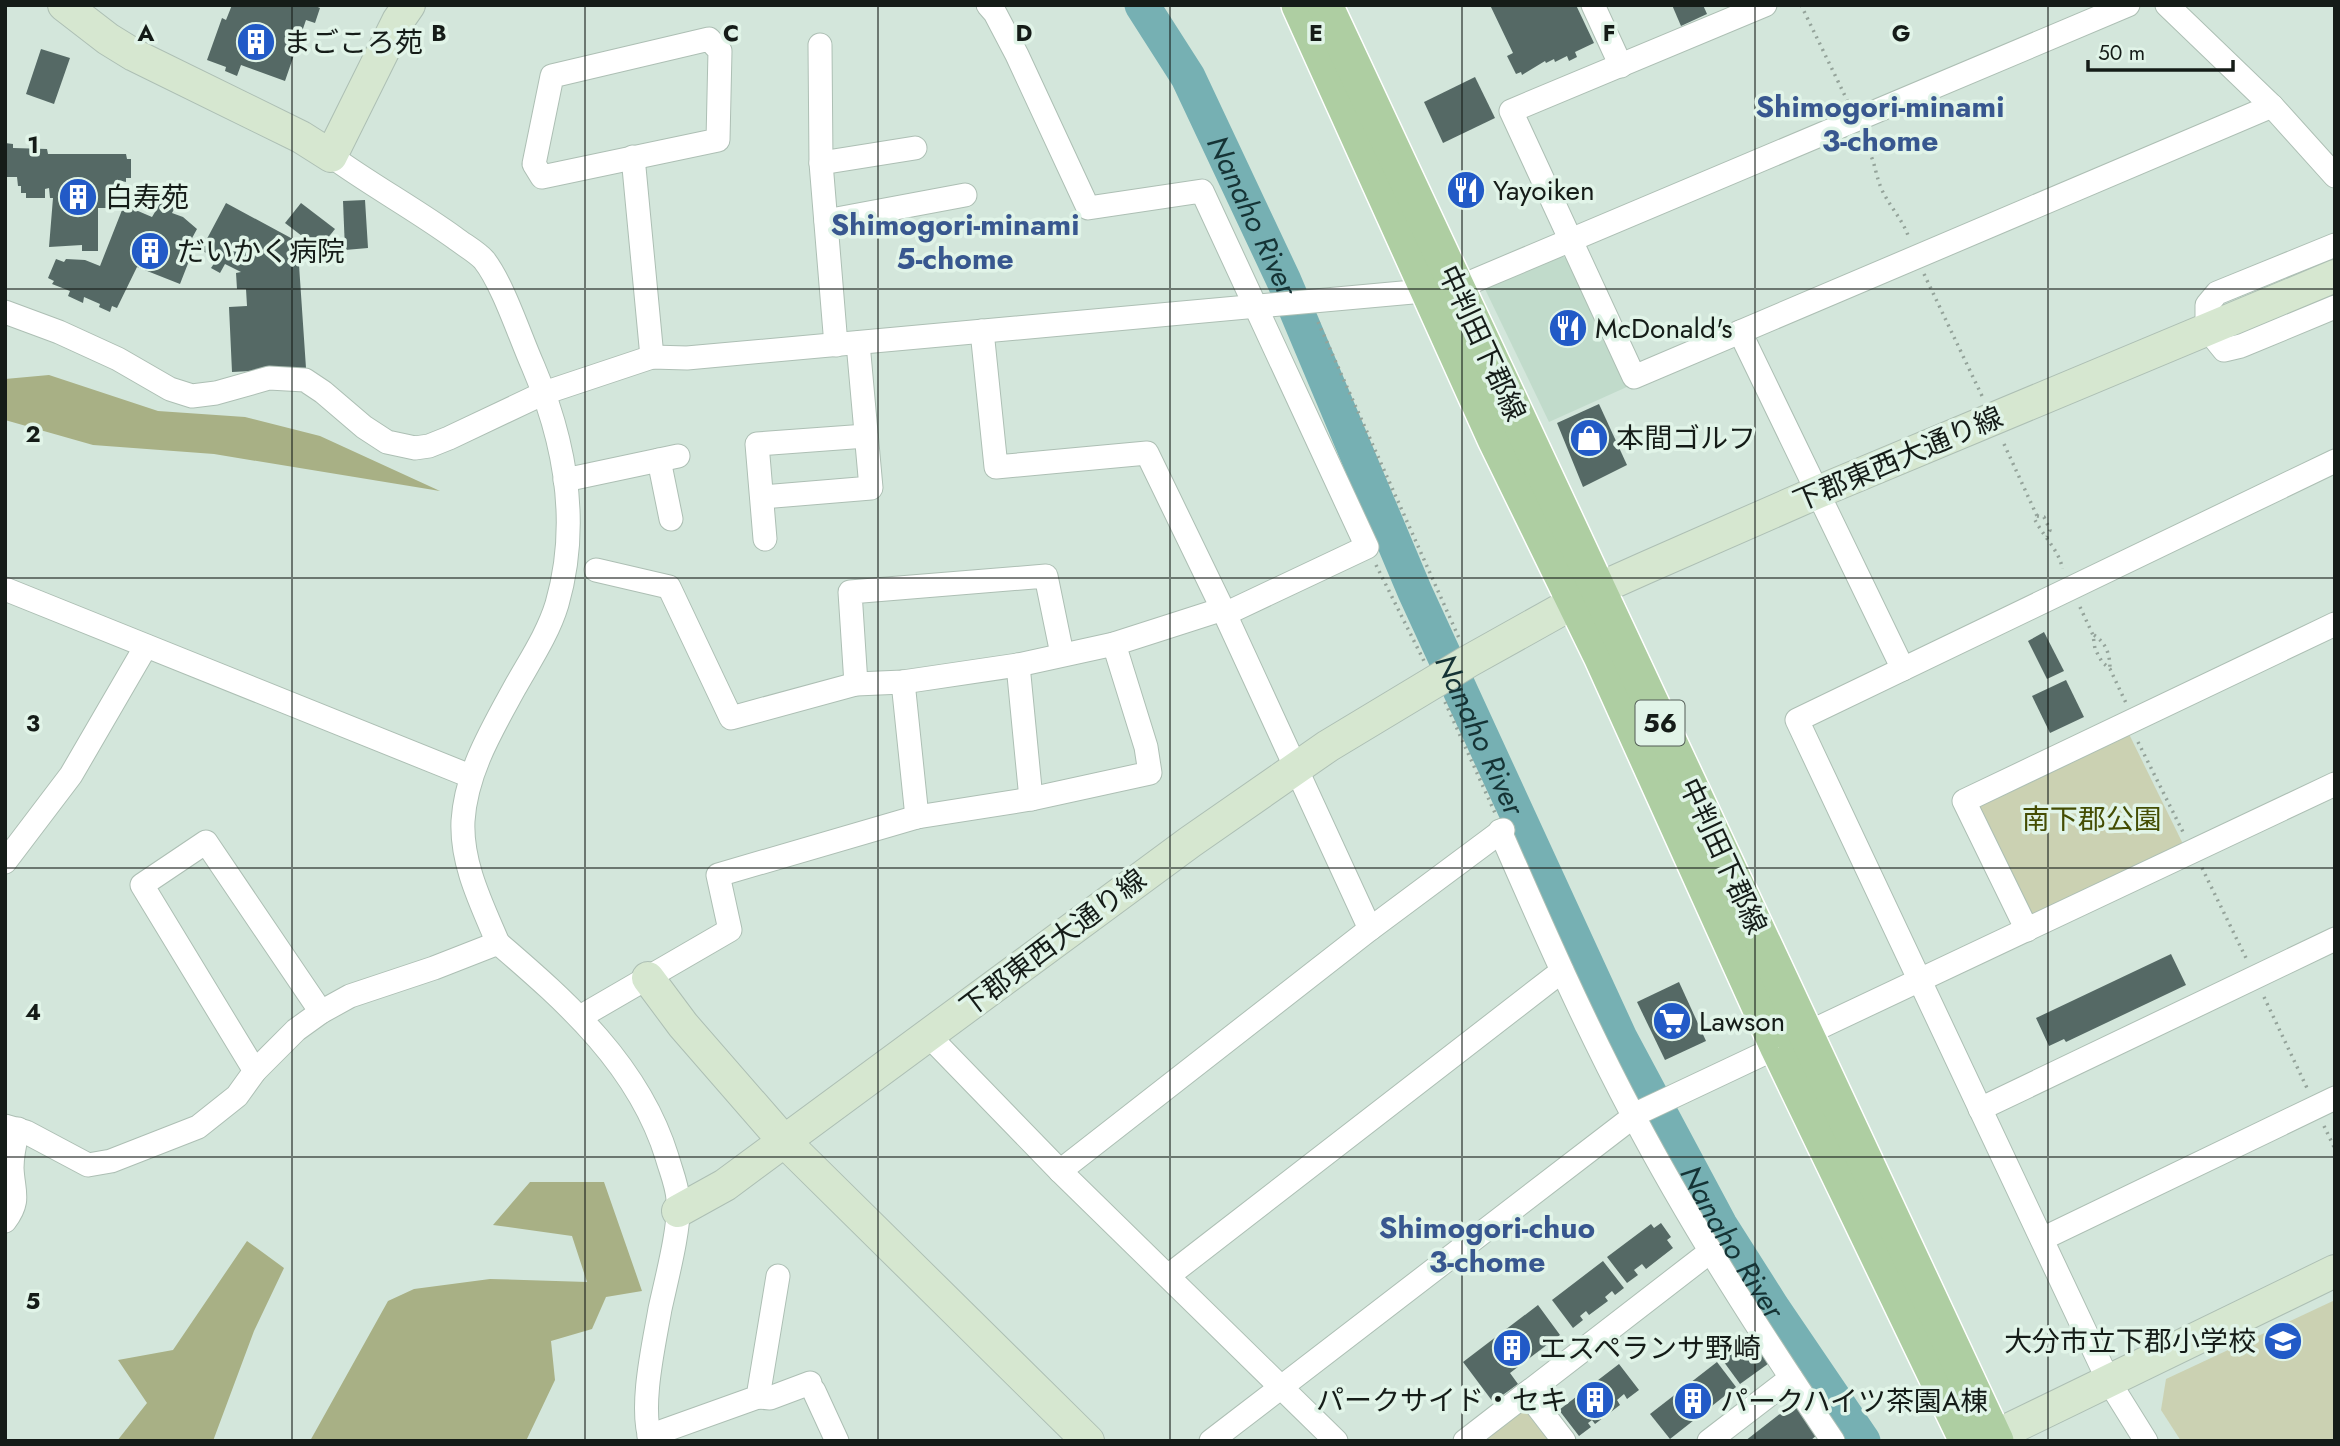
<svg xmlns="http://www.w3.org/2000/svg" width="2340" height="1446" font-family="Jost,'Noto Sans JP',sans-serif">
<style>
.built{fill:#c1dbcb}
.green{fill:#cbd1b2}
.forest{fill:#a8b085}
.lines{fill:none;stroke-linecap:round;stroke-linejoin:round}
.river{stroke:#76b0b3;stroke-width:35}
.building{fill:#556965}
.street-casing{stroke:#adbfb4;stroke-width:25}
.secondary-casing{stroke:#adbfb4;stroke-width:34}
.primary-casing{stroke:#fff;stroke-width:38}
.path{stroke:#94a39a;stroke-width:3.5;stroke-dasharray:2 5;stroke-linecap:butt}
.street{stroke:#fff;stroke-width:23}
.secondary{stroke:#d6e7d0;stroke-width:32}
.primary{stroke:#aecea2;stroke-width:35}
.grid{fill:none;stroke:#151c18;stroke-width:2;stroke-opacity:0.55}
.labels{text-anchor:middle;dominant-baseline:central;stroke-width:7;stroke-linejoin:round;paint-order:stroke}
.shield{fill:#e1f4e8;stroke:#525d56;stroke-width:2}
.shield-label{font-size:26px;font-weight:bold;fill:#151c18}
.poi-label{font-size:28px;fill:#151c18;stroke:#e1f4e8;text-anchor:start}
.street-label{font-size:28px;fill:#151c18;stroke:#e1f4e8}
.park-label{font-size:28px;fill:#444d03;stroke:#e1f4e8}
.neighbourhood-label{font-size:30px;font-weight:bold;fill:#38578f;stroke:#e1f4e8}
.water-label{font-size:30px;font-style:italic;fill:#153335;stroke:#e1f4e8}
.grid-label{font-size:23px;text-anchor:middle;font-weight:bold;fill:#151c18;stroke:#e1f4e8;stroke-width:7;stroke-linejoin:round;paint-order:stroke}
</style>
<rect width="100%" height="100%" fill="#d3e6db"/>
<!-- built -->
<polygon class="built" points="1557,255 1570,259 1629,386 1549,422 1484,287"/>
<!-- green -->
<g class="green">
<polygon points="2128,732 2183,844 2036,915 2026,912 1979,811 1982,802"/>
<polygon points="2335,1300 2335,1441 2181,1441 2161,1410 2166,1379"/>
<polygon points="1522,1406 1558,1441 1478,1441"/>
</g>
<!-- forest -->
<g class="forest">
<polygon points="49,375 158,411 245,417 320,436 440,491 214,454 93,445 5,420 5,379"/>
<polygon points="530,1182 604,1182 642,1291 606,1297 592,1329 551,1341 555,1380 526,1441 310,1441 388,1301 414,1289 490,1279 587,1282 572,1236 493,1225"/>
<polygon points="247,1241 284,1268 254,1331 213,1441 117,1441 147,1403 118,1360 173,1350"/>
</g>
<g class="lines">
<!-- river -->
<path class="river" id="s1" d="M1142 5 1188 77 1284 281 1415 592 1620 1038 1720 1225 1772 1307 1863 1441"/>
</g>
<!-- building -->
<g class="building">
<polygon points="232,5 313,5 320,8 315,23 306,20 285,81 241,65 237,76 225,71 226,67 207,60 222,18 226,20"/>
<polygon points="1490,5 1576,5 1594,43 1575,52 1577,57 1569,61 1567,56 1555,62 1554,59 1546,63 1545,61 1522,75 1521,72 1516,74 1507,56 1513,53"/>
<polygon points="1672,5 1703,5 1707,14 1681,26"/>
<polygon points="41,49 70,58 54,104 26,94"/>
<polygon points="1475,77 1495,118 1443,143 1424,102"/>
<polygon points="5,143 13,144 13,148 47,149 48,154 126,154 127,159 131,159 131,178 126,178 126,182 121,181 122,196 106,196 107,208 98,208 98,251 82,251 82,245 49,247 53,198 50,198 49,188 45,189 45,198 26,198 26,193 21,193 21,186 18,186 17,177 5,177"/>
<polygon points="365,200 368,248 345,250 343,201"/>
<polygon points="161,202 175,207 172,213 183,217 197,229 191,240 196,243 180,284 137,267 117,308 112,306 110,312 99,307 100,304 84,297 83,303 68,296 70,291 52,284 54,281 48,278 56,259 64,262 66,259 85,260 100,266 124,205 152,217"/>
<polygon points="226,203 302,244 298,250 306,368 232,372 229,307 247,306 246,289 237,289 236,273 241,272 225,264 220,273 211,268 217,259 201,250"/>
<polygon points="301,203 335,229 319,249 285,223"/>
<polygon points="1599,404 1627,465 1583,487 1557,423"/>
<polygon points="2044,632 2064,671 2047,679 2028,641"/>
<polygon points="2066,680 2084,717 2050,733 2032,696"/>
<polygon points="2171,954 2186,985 2066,1042 2064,1039 2049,1046 2036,1018"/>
<polygon points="1679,982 1706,1041 1665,1060 1637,1002"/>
<polygon points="1661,1223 1671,1237 1667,1240 1673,1248 1646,1269 1642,1264 1634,1270 1638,1275 1627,1283 1607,1257 1651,1224 1654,1228"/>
<polygon points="1603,1261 1624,1288 1615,1295 1612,1291 1605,1297 1608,1301 1589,1315 1586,1311 1580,1316 1583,1320 1573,1328 1552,1300"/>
<polygon points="1538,1305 1560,1335 1510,1373 1518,1384 1493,1402 1463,1362"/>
<polygon points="1752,1335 1772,1361 1740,1384 1721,1358"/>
<polygon points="1717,1362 1736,1387 1670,1439 1650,1414"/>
<polygon points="1619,1364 1639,1390 1627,1399 1624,1394 1617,1400 1620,1405 1595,1424 1592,1420 1588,1423 1591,1427 1579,1436 1559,1410"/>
<polygon points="1794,1403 1818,1434 1810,1441 1745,1441"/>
</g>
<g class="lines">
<!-- street casing -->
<g class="street-casing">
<g id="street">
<polyline points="988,5 995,13 1017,55 1088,208 1202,191 1367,547 1225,614"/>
<polyline points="1593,5 1621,66"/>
<polyline points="1765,5 1511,111 1634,377 2272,106"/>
<polyline points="2167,5 2272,106 2335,176"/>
<polygon points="709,39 720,51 718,140 542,177 534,164 552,76"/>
<polyline points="820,45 821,163 836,345"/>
<path d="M331 156C371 185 415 209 455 238 464 245 477 252 484 260 503 284 520 337 533 366 565 441 580 524 557 604 548 634 529 662 514 689 491 731 466 773 463 821 461 864 482 905 498 943"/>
<polyline points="633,157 652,357"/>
<polyline points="821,163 915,148"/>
<polyline points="826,221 965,195"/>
<polyline points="2335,245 2217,293 2207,305 2207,329 2224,350 2241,346 2335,307"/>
<polyline points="5,312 59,332 118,359 170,389 192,396 216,393 269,378 305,380 323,392 364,427 387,442 415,448 429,446 449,438 544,393 652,357 687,358 1457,288 2128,5"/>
<polyline points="982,331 996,467 1147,453 1225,614 1370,929"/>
<polyline points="1740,332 1903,669"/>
<polyline points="659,460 671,519"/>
<polyline points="565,480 678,456"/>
<polyline points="762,497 871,488 858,343"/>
<polyline points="765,539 757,444 866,436"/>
<polyline points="596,570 669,587 731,718 856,684 903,682 1018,665 1114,644 1223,609"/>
<polyline points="5,589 470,776"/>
<polyline points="1018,665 1031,799"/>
<polyline points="903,682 917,817"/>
<polyline points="856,684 850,592 1046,576 1062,654"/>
<path d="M1500 831C1542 927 1584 1023 1633 1115 1692 1227 1762 1335 1833 1441"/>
<polyline points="5,862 71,775 146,646"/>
<polyline points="2027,930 1964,801 2335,624"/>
<polyline points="580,1017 730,930 718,875 917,817 1031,799 1150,773 1146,747 1114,644"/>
<polyline points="929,1036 1060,1171 1336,1441"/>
<polyline points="255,1071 142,885 206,842 321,1012"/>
<polyline points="1980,1109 2335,939"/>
<path d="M5 1126 26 1132 88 1165 111 1161 198 1127 237 1096 255 1071 296 1030 321 1012 350 996 434 968 498 943C568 1003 639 1066 667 1157 671 1171 677 1185 678 1199 681 1225 666 1281 660 1309 654 1344 639 1408 651 1441"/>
<polyline points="1060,1171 1370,929 1503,830"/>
<path d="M5 1221C21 1200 13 1192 12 1168 12 1154 15 1142 18 1129"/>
<polyline points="2042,1239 2335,1098"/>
<polyline points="1168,1276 1562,971"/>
<polyline points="814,1391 837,1441"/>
<polyline points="1527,1393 1564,1441"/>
<polyline points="758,1397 770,1398 810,1383"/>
<polyline points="649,1436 758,1397 778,1276"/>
<polyline points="1211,1441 1638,1113 2335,784"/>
<polyline points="1465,1441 1711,1251"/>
<polyline points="1709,1441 1791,1378"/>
<polyline points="2146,1441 2108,1380 1797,720 2335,461"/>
</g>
</g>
<!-- secondary casing -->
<g class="secondary-casing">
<g id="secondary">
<polyline points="64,5 108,39 134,55 301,137 331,156 398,21 409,5"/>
<polyline points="648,978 683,1025 784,1141 1088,1441"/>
<polyline points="678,1211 725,1185 1190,842 1328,746 1469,661 1598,589 1645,568 1818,492 2335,276"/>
<polyline points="1985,1441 2335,1271"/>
</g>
</g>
<!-- primary casing -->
<g class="primary-casing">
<g id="primary">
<polyline points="1299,5 1495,439 1601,656 1778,1048 1967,1441"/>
<polyline points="1325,5 1996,1441"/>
</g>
</g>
<!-- path -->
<g class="path">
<polyline points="1801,5 1848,102"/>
<path d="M1860 140C1877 158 1873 170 1882 190 1890 207 1903 220 1909 238"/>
<polyline points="1924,274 1982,396"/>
<polyline points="1318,322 1459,638"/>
<path d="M2004 444 2037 516 2035 520C2042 534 2062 555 2062 569"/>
<polyline points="2037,516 2044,517 2050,530 2047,537"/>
<polyline points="1376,565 1424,661"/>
<polyline points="2080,607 2093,635 2095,649 2102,662 2110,669 2126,703"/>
<path d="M2094 635C2106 643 2110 654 2110 669"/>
<polyline points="1445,702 1495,813"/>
<polyline points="2138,742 2183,832"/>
<polyline points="2202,868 2246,958"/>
<polyline points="2264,997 2307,1088"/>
<polyline points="2324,1126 2335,1149"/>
</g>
<!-- street -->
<use href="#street" class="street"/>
<!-- secondary -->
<use href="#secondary" class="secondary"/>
<!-- primary -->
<use href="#primary" class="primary"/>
</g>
<!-- grid -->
<path class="grid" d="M292 5V1441M585 5V1441M878 5V1441M1170 5V1441M1462 5V1441M1755 5V1441M2048 5V1441M5 289H2335M5 578H2335M5 868H2335M5 1157H2335"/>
<!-- icons -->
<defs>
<g id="building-disc" transform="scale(2.0125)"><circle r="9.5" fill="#225ac7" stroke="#e1f4e8"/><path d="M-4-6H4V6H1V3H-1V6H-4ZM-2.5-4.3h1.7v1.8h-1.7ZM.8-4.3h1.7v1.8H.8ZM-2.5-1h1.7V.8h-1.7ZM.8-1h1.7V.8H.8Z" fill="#fff"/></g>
<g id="restaurant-disc" transform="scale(2.0125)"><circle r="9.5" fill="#225ac7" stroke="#e1f4e8"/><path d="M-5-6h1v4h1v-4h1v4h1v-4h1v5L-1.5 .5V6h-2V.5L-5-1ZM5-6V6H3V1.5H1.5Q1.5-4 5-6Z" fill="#fff"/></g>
<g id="shop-disc" transform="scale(2.0125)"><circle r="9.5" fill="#225ac7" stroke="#e1f4e8"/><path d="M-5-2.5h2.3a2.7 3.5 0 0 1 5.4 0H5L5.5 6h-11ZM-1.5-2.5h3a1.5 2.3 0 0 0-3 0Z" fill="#fff"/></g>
<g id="supermarket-disc" transform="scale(2.0125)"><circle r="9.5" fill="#225ac7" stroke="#e1f4e8"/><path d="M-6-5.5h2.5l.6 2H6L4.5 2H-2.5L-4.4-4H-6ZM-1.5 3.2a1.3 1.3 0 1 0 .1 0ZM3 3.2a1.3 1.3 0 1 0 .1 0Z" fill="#fff"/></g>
<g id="school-disc" transform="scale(2.0125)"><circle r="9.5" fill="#225ac7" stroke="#e1f4e8"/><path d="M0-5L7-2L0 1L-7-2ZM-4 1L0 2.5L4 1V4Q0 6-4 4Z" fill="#fff"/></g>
</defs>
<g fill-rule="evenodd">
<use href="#building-disc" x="256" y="42"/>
<use href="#restaurant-disc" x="1466" y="190"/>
<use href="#building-disc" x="78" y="197"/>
<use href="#building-disc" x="150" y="251"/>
<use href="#restaurant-disc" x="1568" y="328"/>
<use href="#shop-disc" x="1589" y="438"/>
<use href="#supermarket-disc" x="1672" y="1021"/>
<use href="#school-disc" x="2283" y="1341"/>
<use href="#building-disc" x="1512" y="1348"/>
<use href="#building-disc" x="1595" y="1400"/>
<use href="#building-disc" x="1693" y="1401"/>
</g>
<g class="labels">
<!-- shield labels -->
<rect class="shield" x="1635.5" y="700.5" width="49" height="45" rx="5"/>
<g class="shield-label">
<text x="1660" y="723">56</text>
</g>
<!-- poi labels -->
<g class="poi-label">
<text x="283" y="42">まごころ苑</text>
<text x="1493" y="190">Yayoiken</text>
<text x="105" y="197">白寿苑</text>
<text x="177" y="251">だいかく病院</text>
<text x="1595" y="328">McDonald's</text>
<text x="1616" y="438">本間ゴルフ</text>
<text x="1699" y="1021">Lawson</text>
<text x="2256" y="1341" text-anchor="end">大分市立下郡小学校</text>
<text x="1539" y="1348">エスペランサ野崎</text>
<text x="1568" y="1400" text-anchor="end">パークサイド・セキ</text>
<text x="1720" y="1401">パークハイツ茶園A棟</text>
</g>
<!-- street labels -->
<g class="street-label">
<text transform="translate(1482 343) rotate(65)">中判田下郡線</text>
<text transform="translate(1898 459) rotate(-23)">下郡東西大通り線</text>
<text transform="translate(1723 856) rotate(65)">中判田下郡線</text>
<text transform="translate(1053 943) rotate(-37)">下郡東西大通り線</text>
</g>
<!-- park labels -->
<g class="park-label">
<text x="2092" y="819">南下郡公園</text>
</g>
<!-- neighbourhood labels -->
<g class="neighbourhood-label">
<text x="1880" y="106">Shimogori-minami<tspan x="1880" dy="34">3-chome</tspan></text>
<text x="955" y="224">Shimogori-minami<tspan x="955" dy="34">5-chome</tspan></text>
<text x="1487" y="1227">Shimogori-chuo<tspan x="1487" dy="34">3-chome</tspan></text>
</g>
<!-- water labels -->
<g class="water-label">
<text stroke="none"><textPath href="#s1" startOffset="238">Nanaho River</textPath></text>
<text stroke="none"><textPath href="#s1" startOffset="805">Nanaho River</textPath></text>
<text stroke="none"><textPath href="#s1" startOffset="1372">Nanaho River</textPath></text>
</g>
</g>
<g class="grid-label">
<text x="146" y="41">A</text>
<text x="439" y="41">B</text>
<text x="731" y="41">C</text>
<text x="1024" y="41">D</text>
<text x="1316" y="41">E</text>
<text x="1609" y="41">F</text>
<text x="1901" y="41">G</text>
<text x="33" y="153">1</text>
<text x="33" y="442">2</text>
<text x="33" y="731">3</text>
<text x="33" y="1020">4</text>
<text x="33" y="1309">5</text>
</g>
<!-- border -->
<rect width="2340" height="1446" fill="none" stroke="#151c18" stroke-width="14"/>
<!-- scale -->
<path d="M2088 60v10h145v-10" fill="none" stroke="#151c18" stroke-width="3.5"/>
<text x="2098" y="60" font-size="21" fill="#151c18" stroke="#e1f4e8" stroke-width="5" paint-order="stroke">50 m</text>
</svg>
